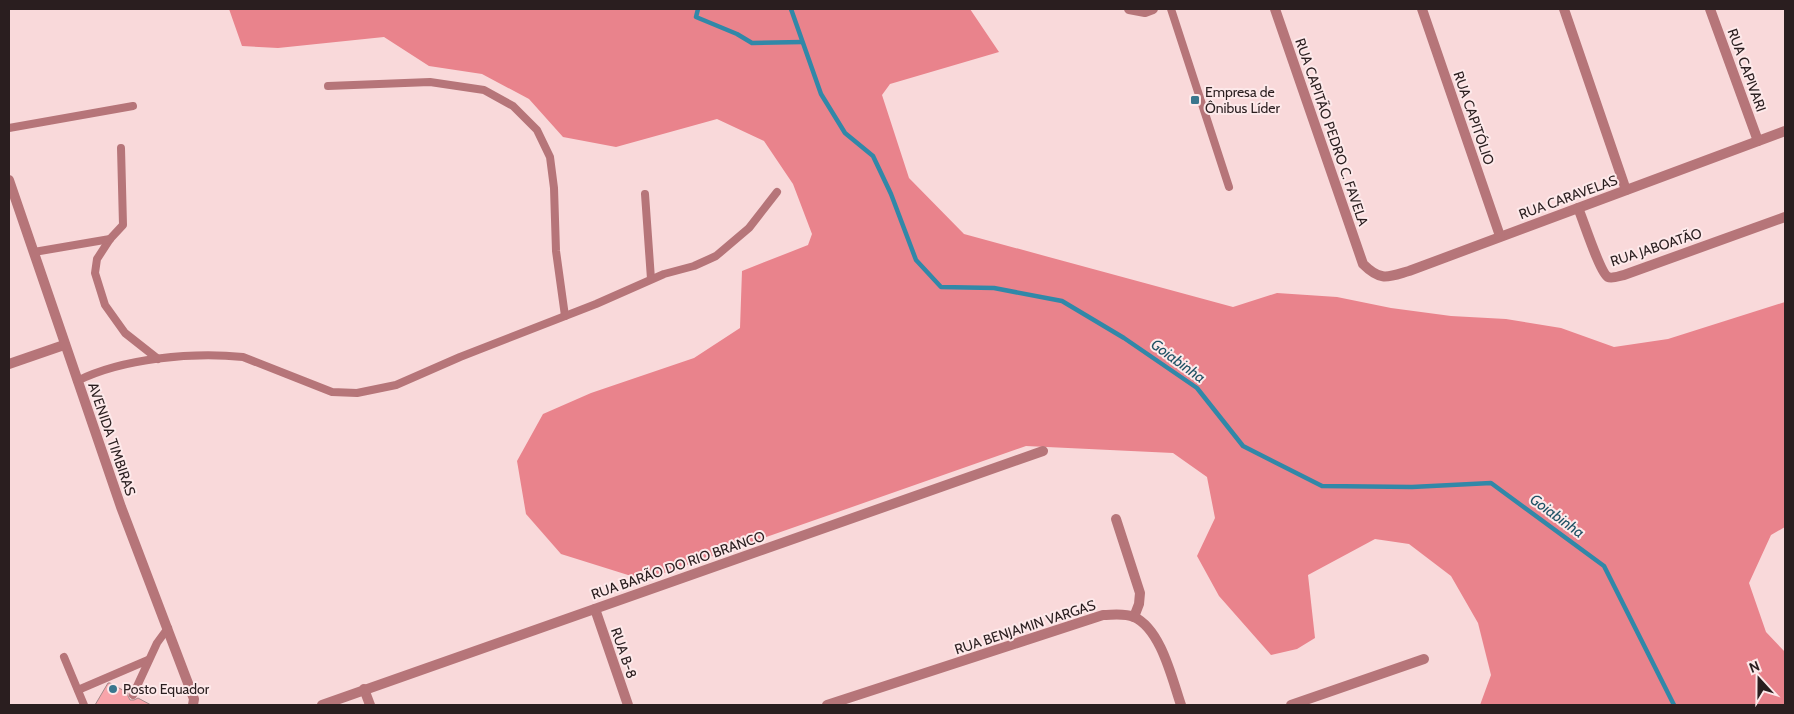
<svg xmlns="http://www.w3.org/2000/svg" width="1794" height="714" font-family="Cabin,sans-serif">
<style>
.forest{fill:#e9838c}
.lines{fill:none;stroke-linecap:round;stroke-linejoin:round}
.stream{stroke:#3188a8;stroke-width:4.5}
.building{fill:#f8a4aa;stroke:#a58889}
.service{stroke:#b67579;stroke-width:8}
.minor{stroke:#b67579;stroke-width:10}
.tertiary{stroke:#b67579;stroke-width:10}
.poi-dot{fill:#3a768d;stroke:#fde9ea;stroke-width:2}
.labels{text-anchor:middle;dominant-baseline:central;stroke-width:4;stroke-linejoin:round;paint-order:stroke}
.street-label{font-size:14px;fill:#2a1e1f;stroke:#fde9ea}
.poi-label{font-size:14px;fill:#2a1e1f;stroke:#fde9ea;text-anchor:start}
.water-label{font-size:15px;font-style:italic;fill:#1e5164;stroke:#fde9ea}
</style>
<rect width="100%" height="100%" fill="#f9d9da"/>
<!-- forest -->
<polygon class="forest" points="229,9 970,9 999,52 890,84 882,95 909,178 964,234 1233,307 1277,293 1337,297 1391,308 1451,316 1506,319 1561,328 1614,347 1668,339 1785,302 1785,527 1771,535 1749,583 1766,632 1785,652 1785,705 1480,705 1491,675 1478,623 1451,576 1409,544 1375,539 1308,575 1315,638 1297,649 1271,655 1219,596 1197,556 1215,518 1207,477 1173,453 1026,446 644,580 561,554 526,514 517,461 543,414 591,393 694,358 740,328 742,271 808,245 812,234 793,184 764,141 717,119 616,147 563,137 529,99 482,74 429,66 384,37 278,48 242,46"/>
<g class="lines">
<!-- stream -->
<g class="stream">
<polyline points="698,9 696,17 737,34 752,43 802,42"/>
<polyline points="791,9 821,94 845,133 873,156 891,194 916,260 941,287 994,288 1062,301 1124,338 1197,388 1243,446 1322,486 1412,487 1491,483 1604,566 1674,705"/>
</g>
</g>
<!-- building -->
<polygon class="building" points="108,683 110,683 128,693 128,696 130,700 134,700 138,698 151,705 95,705"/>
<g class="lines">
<!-- service -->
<g class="service">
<polyline points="1171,9 1229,187"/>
<polyline points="328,86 430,82 484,90 513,106 537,130 550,157 554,188 556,251 565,316"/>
<polyline points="9,128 133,106"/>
<polyline points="121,148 123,225 110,239 97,259 95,273 105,305 125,333 158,359"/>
<polyline points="645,194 651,279"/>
<polyline points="34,252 110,239"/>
<path d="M77 381C123 358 193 352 243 357L332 392 357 393 396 385 460 357 596 304 664 274 694 266 716 256 749 228 777 192"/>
<polyline points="64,657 84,705"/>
<polyline points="78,690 148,660"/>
<polyline points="133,695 157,643 168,628"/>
</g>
<!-- minor -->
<g class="minor">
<polyline points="1129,9 1145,12 1153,9"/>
<path d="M1275 9 1363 264C1381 282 1388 277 1409 271L1785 131"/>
<polyline points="1422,9 1500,236"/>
<polyline points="1564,9 1626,190"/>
<polyline points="1710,9 1758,141"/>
<path d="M1578 208C1583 219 1600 273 1608 277 1612 279 1619 276 1624 275L1785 217"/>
<polyline points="9,364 64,345"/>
<polyline points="1116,519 1140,593 1139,604 1134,617"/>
<polyline points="595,609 628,705"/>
<polyline points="364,689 370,705"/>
<polyline points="322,705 1043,451"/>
<path d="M827 705 1103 615C1113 615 1124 613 1134 617 1161 629 1172 679 1181 705"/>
<polyline points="1291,705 1424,659"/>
</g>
<!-- tertiary -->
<polyline class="tertiary" points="9,180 121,507 194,699 193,705"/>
</g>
<!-- markers -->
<g class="poi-dot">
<rect x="1190" y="95" width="10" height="10" rx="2.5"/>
<circle cx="113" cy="689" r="5"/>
</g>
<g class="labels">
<!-- street labels -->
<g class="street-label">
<text transform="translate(1747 70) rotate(70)">RUA CAPIVARI</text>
<text transform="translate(1474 118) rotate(71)">RUA CAPITÓLIO</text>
<text transform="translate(1332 132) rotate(71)">RUA CAPITÃO PEDRO C. FAVELA</text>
<text transform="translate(1568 197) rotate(-20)">RUA CARAVELAS</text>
<text transform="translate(1656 247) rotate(-18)">RUA JABOATÃO</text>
<text transform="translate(112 439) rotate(71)">AVENIDA TIMBIRAS</text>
<text transform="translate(678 565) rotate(-19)">RUA BARÃO DO RIO BRANCO</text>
<text transform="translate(1025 627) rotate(-18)">RUA BENJAMIN VARGAS</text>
<text transform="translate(624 653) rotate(71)">RUA B-8</text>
</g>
<!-- poi labels -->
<g class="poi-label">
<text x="1205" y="92">Empresa de<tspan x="1205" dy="16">Ônibus Líder</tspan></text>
<text x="123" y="689">Posto Equador</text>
</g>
<!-- water labels -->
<g class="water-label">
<text transform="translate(1178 361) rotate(36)">Goiabinha</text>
<text transform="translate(1557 516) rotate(36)">Goiabinha</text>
</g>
</g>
<!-- border -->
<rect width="1794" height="714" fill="none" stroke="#2a1e1f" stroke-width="20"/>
<!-- north arrow -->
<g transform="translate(1759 679) rotate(339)" stroke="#fde9ea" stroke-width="4" paint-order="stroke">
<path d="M0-4L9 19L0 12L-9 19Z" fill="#2a1e1f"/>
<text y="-8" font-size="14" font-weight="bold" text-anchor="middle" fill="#2a1e1f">N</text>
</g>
</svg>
